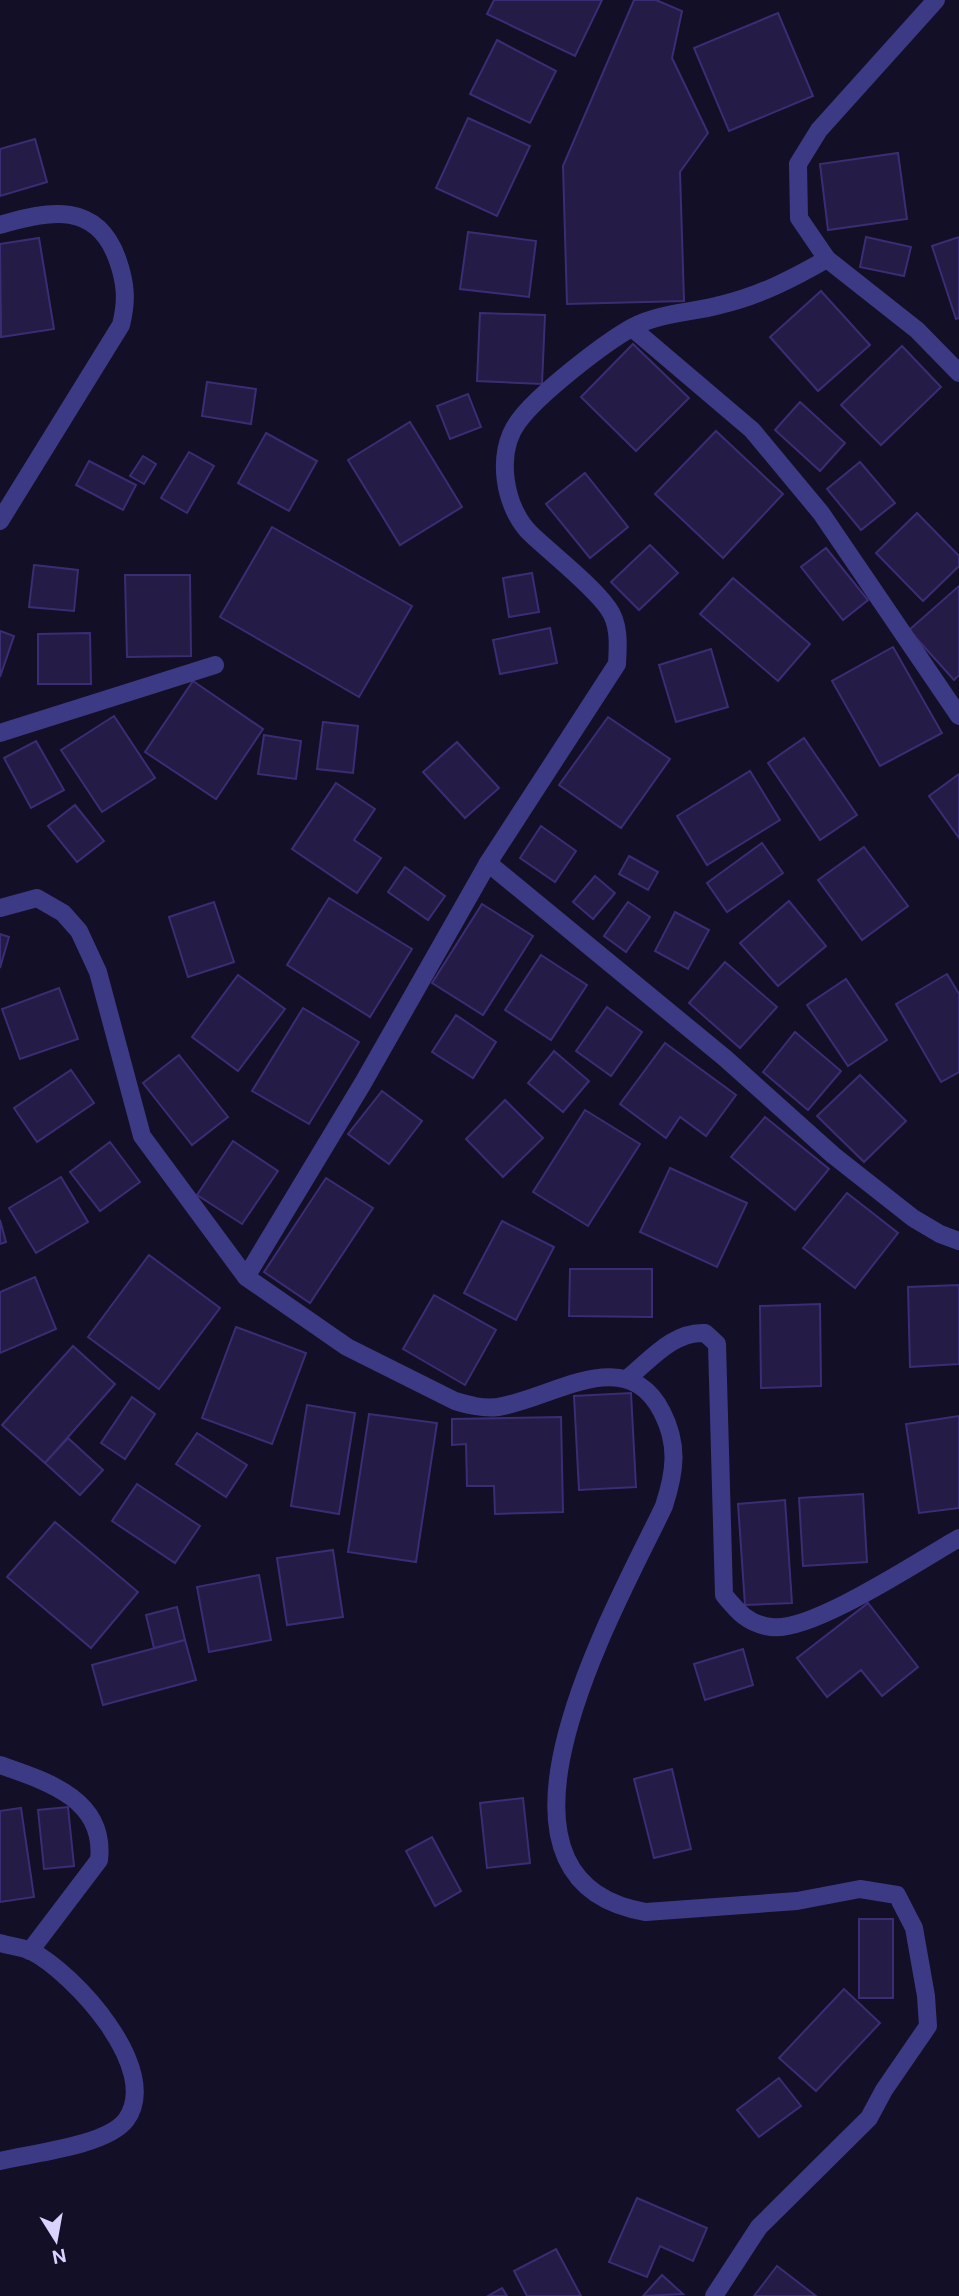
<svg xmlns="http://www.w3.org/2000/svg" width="959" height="2296" font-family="'DM Sans',sans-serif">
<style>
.building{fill:#241b47;stroke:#3b2d73;stroke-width:2}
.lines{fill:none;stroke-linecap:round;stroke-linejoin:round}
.minor{stroke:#3d3a85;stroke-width:18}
</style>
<rect width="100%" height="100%" fill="#130f26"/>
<!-- building -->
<g class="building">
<polygon points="494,0 602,0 575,56 487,14"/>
<polygon points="634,0 656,0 682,11 672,58 708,133 680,172 684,301 567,304 563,166"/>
<polygon points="778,13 813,96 729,131 694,48"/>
<polygon points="497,40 556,71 530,123 470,94"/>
<polygon points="468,118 530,146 497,216 436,188"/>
<polygon points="35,139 47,182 0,196 0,149"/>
<polygon points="898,153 907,219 828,230 820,164"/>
<polygon points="468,232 536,241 529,297 460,289"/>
<polygon points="866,237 911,247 904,276 860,267"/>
<polygon points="959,237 959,318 956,319 932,246"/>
<polygon points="39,238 54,329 1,337 0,244"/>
<polygon points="821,291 870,345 818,391 770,337"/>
<polygon points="480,313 545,315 542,384 477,381"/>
<polygon points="633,344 689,398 636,451 581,397"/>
<polygon points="902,346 941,387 881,445 841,405"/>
<polygon points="207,382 256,389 251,424 202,416"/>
<polygon points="468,394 481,427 450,439 437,406"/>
<polygon points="800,402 845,443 820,471 775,430"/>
<polygon points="410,422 462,507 400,545 348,460"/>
<polygon points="716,431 783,494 723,558 655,494"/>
<polygon points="266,433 317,461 289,511 238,483"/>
<polygon points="189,452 214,466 187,513 161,498"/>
<polygon points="143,456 156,464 144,484 130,476"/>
<polygon points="89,461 136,485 123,510 76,485"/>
<polygon points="860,462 895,503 861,530 827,489"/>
<polygon points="585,473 628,527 590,558 546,504"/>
<polygon points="917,513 959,556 959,566 923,601 876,553"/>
<polygon points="272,527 412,606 359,697 220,617"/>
<polygon points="650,545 678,573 639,610 611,582"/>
<polygon points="826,548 868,600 843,620 801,567"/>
<polygon points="34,565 78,570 74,611 29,607"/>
<polygon points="532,573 539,612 509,617 503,578"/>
<polygon points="125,575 190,575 191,656 127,657"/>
<polygon points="733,578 810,644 778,681 700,614"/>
<polygon points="959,586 959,675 954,680 909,630"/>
<polygon points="550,628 557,663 500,674 493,640"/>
<polygon points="0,631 14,636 0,677"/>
<polygon points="90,633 91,684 38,684 38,634"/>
<polygon points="893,647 942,733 880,766 832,681"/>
<polygon points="711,649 728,707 676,722 659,665"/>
<polygon points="193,681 263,729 216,799 145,752"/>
<polygon points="114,716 155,778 102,812 61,750"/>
<polygon points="608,717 670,759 621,828 559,785"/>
<polygon points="323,722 358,726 353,773 317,769"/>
<polygon points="264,735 301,741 296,779 258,774"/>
<polygon points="804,738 857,815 820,840 768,763"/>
<polygon points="36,741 64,790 31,808 4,758"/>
<polygon points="457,742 499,788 465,818 423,772"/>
<polygon points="750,771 780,820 707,865 677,816"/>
<polygon points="959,774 959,838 929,796"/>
<polygon points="336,783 375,809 354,840 381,858 357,893 292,849"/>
<polygon points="75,805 104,841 77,862 48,826"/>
<polygon points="541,826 576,851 555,882 520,858"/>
<polygon points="762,843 783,873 727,912 707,883"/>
<polygon points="864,847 908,906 862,940 818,880"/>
<polygon points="629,856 658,872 648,890 619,874"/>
<polygon points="405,867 445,896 428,920 388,892"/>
<polygon points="595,876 615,893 593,919 573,902"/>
<polygon points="329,898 412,949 370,1017 287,965"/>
<polygon points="789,901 826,946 778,986 740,943"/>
<polygon points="214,902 234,962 188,977 169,917"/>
<polygon points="628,902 650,917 626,952 604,936"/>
<polygon points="482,904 533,936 483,1015 432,983"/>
<polygon points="675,912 709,930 688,969 655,951"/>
<polygon points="0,934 9,937 0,968"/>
<polygon points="541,955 587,985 551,1040 505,1010"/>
<polygon points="725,962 777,1007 740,1048 689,1003"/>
<polygon points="947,974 959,994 959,1072 941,1082 896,1004"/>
<polygon points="238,975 285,1009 238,1071 192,1037"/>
<polygon points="846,979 887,1040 848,1066 807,1005"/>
<polygon points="59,988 78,1039 20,1059 2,1009"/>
<polygon points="607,1007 642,1032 611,1076 576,1051"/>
<polygon points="303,1008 359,1042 309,1124 252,1091"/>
<polygon points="456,1015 496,1042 473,1078 432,1052"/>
<polygon points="795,1032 841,1071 808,1110 763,1072"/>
<polygon points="665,1043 736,1095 706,1136 680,1117 666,1138 620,1104"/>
<polygon points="554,1051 589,1081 563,1112 528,1083"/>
<polygon points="179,1055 228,1117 192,1145 143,1083"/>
<polygon points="71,1070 94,1103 37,1142 14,1108"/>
<polygon points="860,1075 906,1121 864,1162 817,1116"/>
<polygon points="382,1091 422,1121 389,1164 348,1134"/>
<polygon points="505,1100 543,1138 503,1177 466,1139"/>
<polygon points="585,1110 640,1144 588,1226 533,1192"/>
<polygon points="765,1117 829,1169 795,1210 731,1157"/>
<polygon points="233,1141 278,1171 242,1224 197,1195"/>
<polygon points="110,1142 140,1182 100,1211 70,1172"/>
<polygon points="670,1168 747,1203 717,1267 640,1232"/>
<polygon points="61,1177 88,1222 36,1253 9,1208"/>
<polygon points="326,1178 373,1208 310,1303 264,1272"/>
<polygon points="847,1193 898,1233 855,1288 803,1248"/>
<polygon points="0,1220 6,1242 0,1244"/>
<polygon points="502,1221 554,1247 516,1320 464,1293"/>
<polygon points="149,1255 220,1308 159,1389 88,1337"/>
<polygon points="570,1269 652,1269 652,1317 569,1316"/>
<polygon points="35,1277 56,1329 0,1353 0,1292"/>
<polygon points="959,1285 959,1364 910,1367 908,1287"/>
<polygon points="434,1295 496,1330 465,1385 403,1349"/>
<polygon points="820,1304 821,1386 761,1388 760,1306"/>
<polygon points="236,1327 306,1353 272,1444 202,1418"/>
<polygon points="73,1346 115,1384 45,1463 2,1425"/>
<polygon points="631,1393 636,1487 579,1490 574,1396"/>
<polygon points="132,1397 155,1414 125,1459 101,1443"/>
<polygon points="307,1405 355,1413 339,1514 291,1506"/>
<polygon points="369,1414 437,1423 416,1562 348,1552"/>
<polygon points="959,1416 959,1508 919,1513 906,1424"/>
<polygon points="561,1417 563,1512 495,1514 494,1486 467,1486 466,1444 452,1445 452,1419"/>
<polygon points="197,1433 247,1465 226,1497 176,1464"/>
<polygon points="68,1438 103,1470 80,1495 45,1463"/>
<polygon points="137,1484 200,1526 175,1563 112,1521"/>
<polygon points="863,1494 867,1562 803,1566 799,1498"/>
<polygon points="785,1500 792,1603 745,1605 738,1504"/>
<polygon points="55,1522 138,1592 91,1648 7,1577"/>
<polygon points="333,1550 343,1617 287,1625 277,1558"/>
<polygon points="259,1575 271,1640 209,1652 197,1587"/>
<polygon points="868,1603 918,1667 882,1696 861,1670 827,1697 797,1658"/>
<polygon points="177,1607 185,1640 154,1648 146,1615"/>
<polygon points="185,1640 196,1680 103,1705 92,1665"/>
<polygon points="743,1649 753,1685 705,1700 694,1664"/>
<polygon points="672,1769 691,1849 654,1858 634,1779"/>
<polygon points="523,1798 530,1863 487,1868 480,1803"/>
<polygon points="68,1807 74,1866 44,1869 38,1810"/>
<polygon points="21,1808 34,1897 0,1902 0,1811"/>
<polygon points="432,1837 461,1891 435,1906 406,1851"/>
<rect x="859" y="1919" width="34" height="79"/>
<polygon points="844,1989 880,2023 816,2091 779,2058"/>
<polygon points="779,2078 801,2106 759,2137 737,2110"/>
<polygon points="637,2198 707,2228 693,2261 660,2246 647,2277 609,2262"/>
<polygon points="556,2249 581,2296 527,2296 514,2271"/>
<polygon points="777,2266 816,2296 754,2296"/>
<polygon points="662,2275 683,2294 643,2296"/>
<polygon points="502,2288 507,2296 488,2296"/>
</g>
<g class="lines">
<!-- minor -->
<g class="minor">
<polyline points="936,0 819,130 798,164 799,218 827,259 917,330 959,373"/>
<path d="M0 225C49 210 98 201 118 261 126 284 127 301 121 325L0 521"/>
<polyline points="632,328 752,430 821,513 959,716"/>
<polyline points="0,733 215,665"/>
<polyline points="488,863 725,1058 833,1155 913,1218 940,1234 959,1241"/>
<path d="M0 908 37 898 63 913 79 931 98 972 142 1136 246 1277 347 1347 455 1401C469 1405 483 1409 498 1407 554 1398 626 1342 662 1412 679 1445 675 1472 664 1506 620 1600 456 1880 646 1912L797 1901 860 1889 897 1895 914 1928 926 1996 928 2026 884 2090 869 2118 759 2227 714 2296"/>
<path d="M246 1277 363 1083 488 863 617 664C618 646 620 624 608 608 593 586 552 554 531 534 504 508 495 453 518 422 537 395 604 343 633 327 660 313 690 313 720 305 759 296 792 279 827 259"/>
<path d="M628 1378C651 1359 674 1331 705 1333L717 1344 724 1595C738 1612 748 1624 771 1627 811 1633 920 1560 959 1538"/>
<path d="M0 1765C46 1781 106 1799 99 1860L30 1951"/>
<path d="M0 1943C10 1946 22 1947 31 1951 74 1973 163 2070 126 2120 106 2146 32 2153 0 2161"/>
</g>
</g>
<!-- north arrow -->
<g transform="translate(56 2240) rotate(169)" stroke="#130f26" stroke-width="5" paint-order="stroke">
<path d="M0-5L12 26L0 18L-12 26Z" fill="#d9d4ff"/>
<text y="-10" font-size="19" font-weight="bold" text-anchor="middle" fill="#d9d4ff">N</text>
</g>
</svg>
